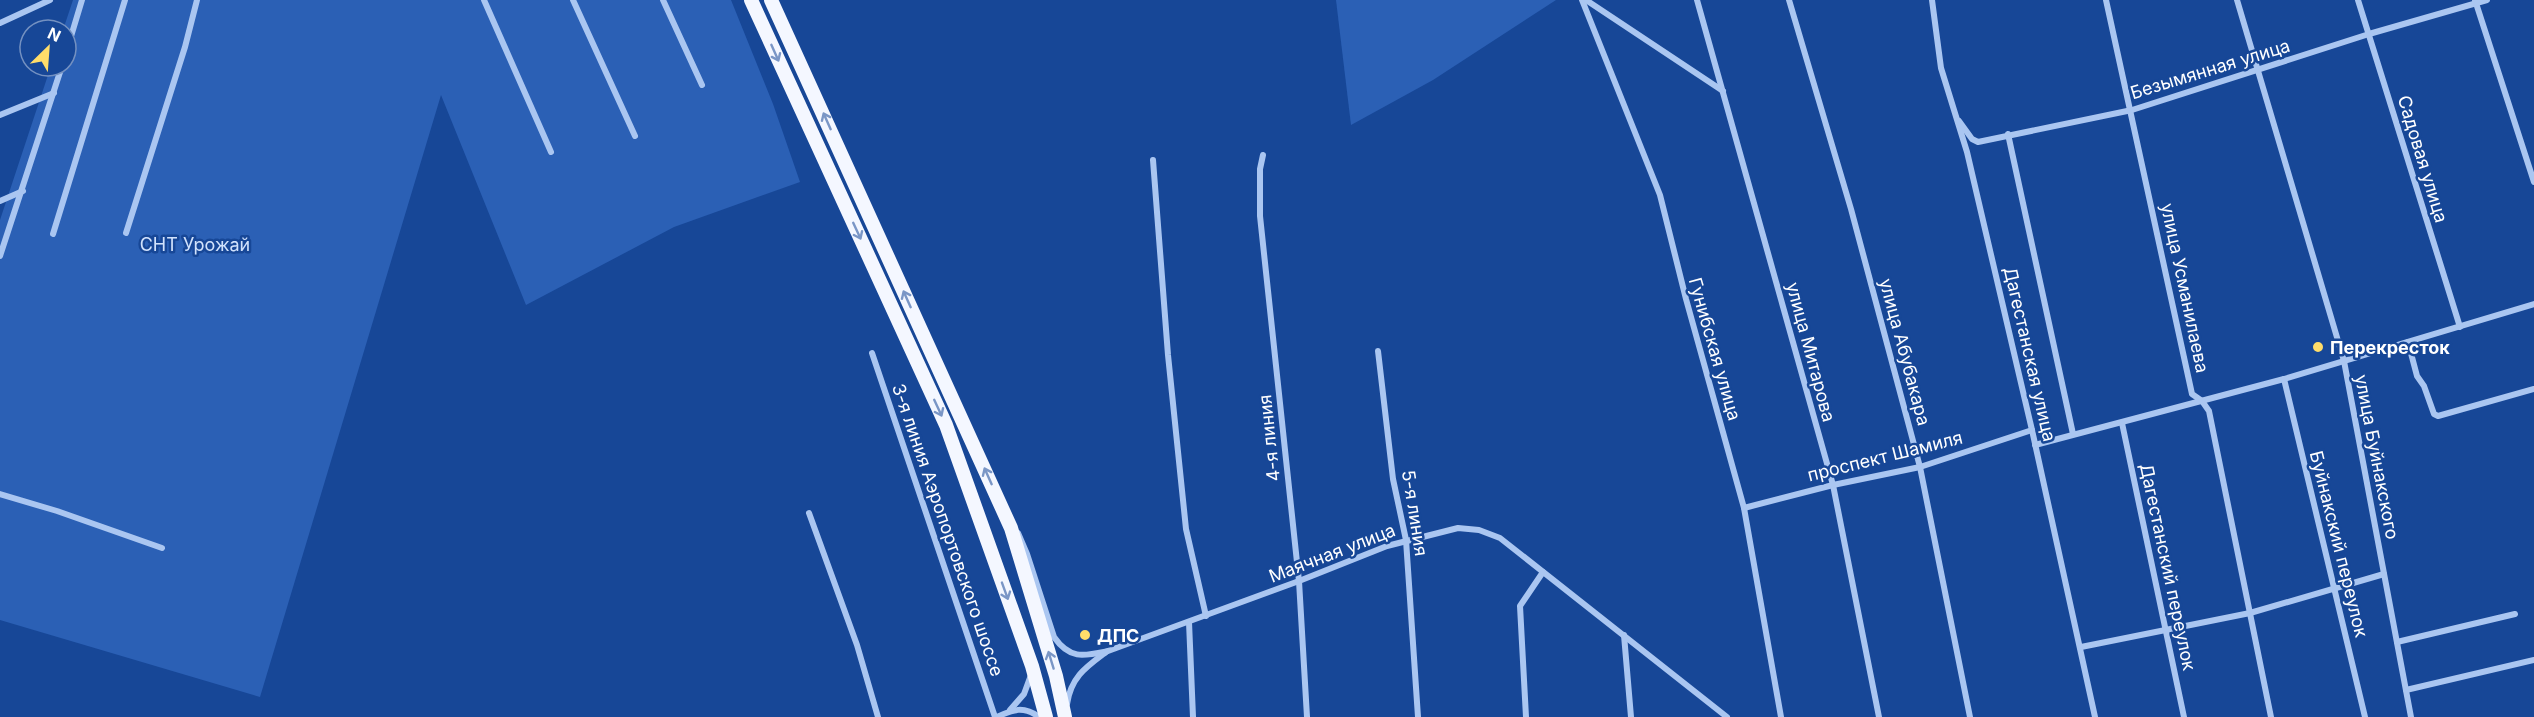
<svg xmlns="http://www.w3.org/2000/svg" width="2534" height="717" font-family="Inter,sans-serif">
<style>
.green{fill:#2b60b5}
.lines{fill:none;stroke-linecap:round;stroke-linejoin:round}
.minor{stroke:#aac6f1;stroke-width:6}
.primary{stroke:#f4f7ff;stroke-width:14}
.oneway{stroke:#7a96c6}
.poi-dot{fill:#ffdd6a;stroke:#174797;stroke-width:2}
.labels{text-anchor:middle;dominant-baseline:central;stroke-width:5;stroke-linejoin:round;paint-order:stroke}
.street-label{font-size:18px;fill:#fff;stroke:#174797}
.park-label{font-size:18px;fill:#d1e2fc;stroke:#174797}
.poi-label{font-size:18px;font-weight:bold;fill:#fff;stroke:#174797;text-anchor:start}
</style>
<rect width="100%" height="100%" fill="#174797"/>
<!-- green -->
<g class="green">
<polygon points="73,0 731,0 773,104 800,182 674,227 526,305 441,95 260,697 0,620 0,220 51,66 66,66 66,30 63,30"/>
<polygon points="1336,0 1556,0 1433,80 1351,125"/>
</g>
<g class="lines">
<!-- minor -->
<g class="minor">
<polyline points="484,0 551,152"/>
<polyline points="573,0 635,136"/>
<polyline points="663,0 702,85"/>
<polyline points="1582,0 1660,195 1686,299 1744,508 1781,717"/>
<polyline points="1586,0 1723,91"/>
<polyline points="1697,0 1833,485 1879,717"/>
<polyline points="1789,0 1851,209 1920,467 1970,717"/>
<polyline points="1932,0 1941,68 1967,152 2032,430 2095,717"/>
<polyline points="2106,0 2192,394 2202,401 2209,411 2271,717"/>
<polyline points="2237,0 2344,361 2411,717"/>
<polyline points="2358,0 2460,327"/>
<polyline points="2475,0 2534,182"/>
<polyline points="0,23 50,0"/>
<polyline points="66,53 82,0"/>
<polyline points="0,115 54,93"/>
<polyline points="1959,121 1972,139 1978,142 2132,110 2369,34 2487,0"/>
<polyline points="2008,134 2073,434"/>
<polyline points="1263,155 1260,169 1260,216 1299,581 1307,717"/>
<polyline points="1153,160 1168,355 1186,529 1206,616"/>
<polyline points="0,201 23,191"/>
<polyline points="126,233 185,47 197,0"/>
<polyline points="53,234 125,0"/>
<polyline points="0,256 62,66"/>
<polyline points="2408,342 2417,376 2424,386 2434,414 2438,416 2534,389"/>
<polyline points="1378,351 1393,479 1406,540 1418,717"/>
<polyline points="872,353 995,717"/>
<polyline points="2284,379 2365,717"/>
<polyline points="2122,423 2184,717"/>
<polyline points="2035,445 2284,379 2534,304"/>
<polyline points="0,494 57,511 162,548"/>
<polyline points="1744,508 1833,485 1920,467 2032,430"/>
<polyline points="809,513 857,645 878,717"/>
<path d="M1018 533 1027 554 1054 637C1070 660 1084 656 1108 651L1299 581 1387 546 1458 528 1479 530 1500 538 1727 717"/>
<polyline points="1189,622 1193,717"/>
<polyline points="1624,635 1631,717"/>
<polyline points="2397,642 2515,614"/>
<polyline points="2081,647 2250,613 2384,574"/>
<polyline points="2406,690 2534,660"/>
<path d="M1067 704C1071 677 1086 667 1106 652"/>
<polyline points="1010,710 1024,694 1031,675"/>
<path d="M997 717C1013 709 1024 706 1039 717"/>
<polyline points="1526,717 1520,606 1543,572"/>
</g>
<!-- primary -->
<g class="primary">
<polyline points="751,0 946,425 1032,666 1046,717"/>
<polyline points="771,0 1011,528 1056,676 1065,717"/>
</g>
</g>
<!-- one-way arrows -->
<defs><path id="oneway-shaft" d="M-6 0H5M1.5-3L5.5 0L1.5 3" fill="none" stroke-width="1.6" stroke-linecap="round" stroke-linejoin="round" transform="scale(1.5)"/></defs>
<g class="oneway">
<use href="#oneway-shaft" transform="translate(775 53) rotate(66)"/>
<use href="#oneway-shaft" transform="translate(827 121) rotate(-114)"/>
<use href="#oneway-shaft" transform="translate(857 231) rotate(65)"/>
<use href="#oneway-shaft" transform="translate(907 299) rotate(-114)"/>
<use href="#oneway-shaft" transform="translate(938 408) rotate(65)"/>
<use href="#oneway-shaft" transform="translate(988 476) rotate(-114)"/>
<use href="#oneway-shaft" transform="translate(1005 591) rotate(70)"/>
<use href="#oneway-shaft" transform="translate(1051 660) rotate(-107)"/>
</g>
<!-- markers -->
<g class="poi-dot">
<circle cx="2318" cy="347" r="6"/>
<circle cx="1085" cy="635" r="6"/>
</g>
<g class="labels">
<!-- street labels -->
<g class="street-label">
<text transform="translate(2210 69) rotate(-17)">Безымянная улица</text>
<text transform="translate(2423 159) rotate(73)">Садовая улица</text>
<text transform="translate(2185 288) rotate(78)">улица Усманилаева</text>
<text transform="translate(1715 349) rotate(74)">Гунибская улица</text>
<text transform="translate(1811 352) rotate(75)">улица Митарова</text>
<text transform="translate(1905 352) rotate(75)">улица Абубакара</text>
<text transform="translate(2030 354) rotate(77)">Дагестанская улица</text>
<text transform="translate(1269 438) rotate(-96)">4-я линия</text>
<text transform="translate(1885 456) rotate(-14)">проспект Шамиля</text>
<text transform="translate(2377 457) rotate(79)">улица Буйнакского</text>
<text transform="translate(1415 513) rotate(81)">5-я линия</text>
<text transform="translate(948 530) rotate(71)">3-я линия Аэропортовского шоссе</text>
<text transform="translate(2339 544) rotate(76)">Буйнакский переулок</text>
<text transform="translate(1332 553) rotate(-21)">Маячная улица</text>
<text transform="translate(2168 567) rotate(78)">Дагестанский переулок</text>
</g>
<!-- park labels -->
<g class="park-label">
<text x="195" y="244">СНТ Урожай</text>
</g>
<!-- poi labels -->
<g class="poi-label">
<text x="2330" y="347">Перекресток</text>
<text x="1097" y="635">ДПС</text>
</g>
</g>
<!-- north arrow -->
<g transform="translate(48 48) rotate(25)"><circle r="28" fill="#174797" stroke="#7491c1" stroke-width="1.5"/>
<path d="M0-4.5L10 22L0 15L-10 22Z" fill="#ffdd6a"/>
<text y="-9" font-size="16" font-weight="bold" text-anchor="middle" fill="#ffffff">N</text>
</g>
</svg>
